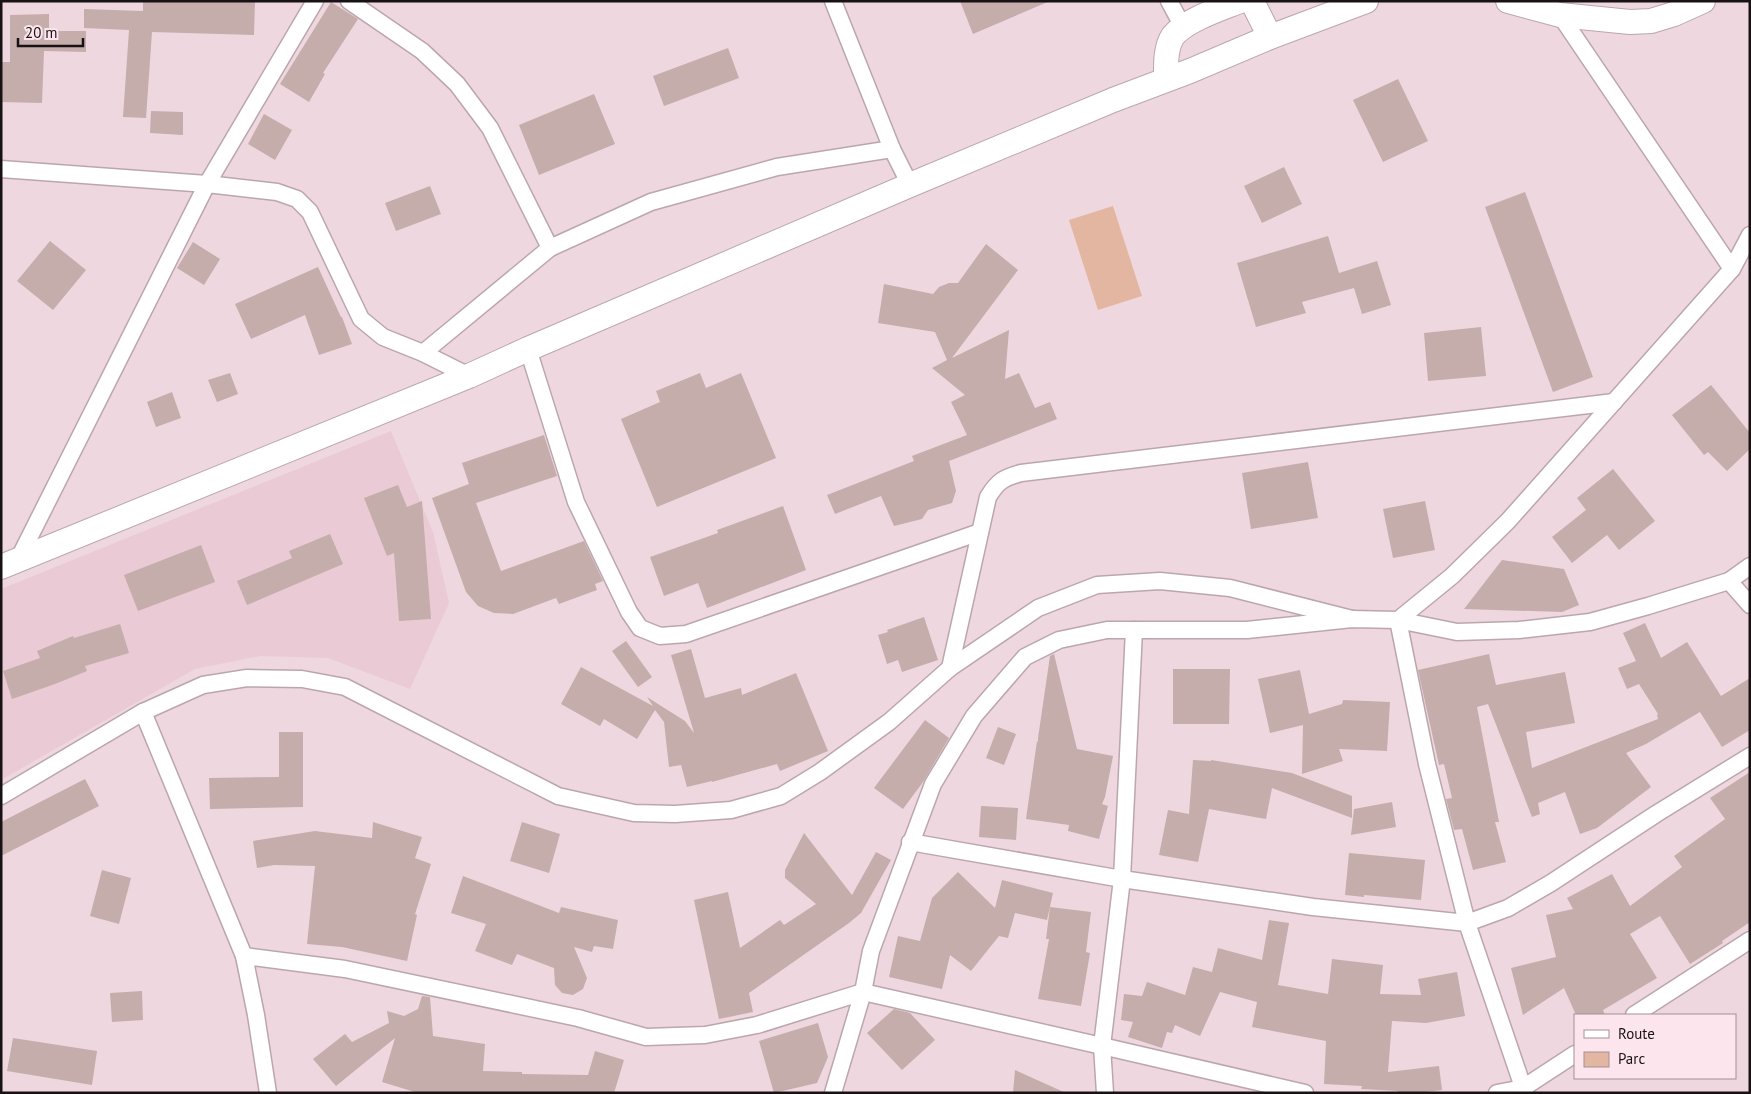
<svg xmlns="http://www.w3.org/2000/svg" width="1751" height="1094" font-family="'PT Sans',sans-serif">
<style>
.built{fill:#e9cad5}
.green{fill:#e2b6a0}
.building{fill:#c5adac}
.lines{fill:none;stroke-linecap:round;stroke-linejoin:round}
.street-casing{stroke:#bca6ad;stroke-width:19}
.secondary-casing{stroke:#bca6ad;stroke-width:26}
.street{stroke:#fff;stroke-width:16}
.secondary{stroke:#fff;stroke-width:24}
</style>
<rect width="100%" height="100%" fill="#efd7df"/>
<!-- built -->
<polygon class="built" points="391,431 433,532 449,603 410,689 328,658 260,656 195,669 1,780 1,589"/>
<!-- green -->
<polygon class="green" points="1113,206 1142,296 1098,310 1069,220"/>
<!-- building -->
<g class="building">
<polygon points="143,1 255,1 254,35 152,32 146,118 123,117 129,30 84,28 84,9 143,11"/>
<polygon points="960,1 1050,1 973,34"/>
<polygon points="331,2 358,19 323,73 325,74 309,102 280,84"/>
<polygon points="49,14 49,31 86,31 86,52 44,51 42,103 1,102 1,62 10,62 10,15"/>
<polygon points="728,48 739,78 664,106 653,76"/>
<polygon points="1398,79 1428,141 1383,162 1353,100"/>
<polygon points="594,94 615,144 539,175 519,125"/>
<polygon points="151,111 183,112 183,135 150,133"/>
<polygon points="264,114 292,130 275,160 248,144"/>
<polygon points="1284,167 1302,204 1262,223 1244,186"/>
<polygon points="430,186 441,214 396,231 385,203"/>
<polygon points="1525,192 1593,377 1553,392 1485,207"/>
<polygon points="1328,236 1339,273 1377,261 1391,305 1362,314 1354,288 1302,302 1306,313 1256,327 1237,263"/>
<polygon points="50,241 86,270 53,310 17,281"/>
<polygon points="193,242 220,259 204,285 177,268"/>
<polygon points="986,244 1018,270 952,358 1009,330 1005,379 1019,373 1035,408 1050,402 1057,419 949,461 956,491 952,503 928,510 922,519 894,526 881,496 835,514 827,495 914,461 912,456 967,435 951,402 965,395 932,368 947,360 935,332 878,323 884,284 933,294 939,287 949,283 958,283"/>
<polygon points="318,267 341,317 342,317 352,344 319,355 305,315 251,339 235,304"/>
<polygon points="1481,327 1486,376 1428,381 1424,333"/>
<polygon points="230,373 238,394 217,402 208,380"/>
<polygon points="700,373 706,388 741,373 776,458 657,507 621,419 660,402 656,391"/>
<polygon points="1711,385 1750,433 1750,449 1727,471 1708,452 1704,455 1672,415"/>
<polygon points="172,392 181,418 156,427 147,402"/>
<polygon points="544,435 557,476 476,503 501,571 584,541 603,581 595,584 597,590 559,604 556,598 513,614 494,613 478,606 466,592 432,498 469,484 462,463"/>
<polygon points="1308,462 1318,518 1251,529 1242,473"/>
<polygon points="1613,469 1655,521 1619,550 1607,535 1572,563 1552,537 1586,510 1577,498"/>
<polygon points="398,485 407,507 422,501 431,619 399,621 394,553 387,556 364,498"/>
<polygon points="1425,501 1435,550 1393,558 1383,509"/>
<polygon points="783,506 806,570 707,608 698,583 664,596 650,557 718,533 717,530"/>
<polygon points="330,534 343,564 247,605 237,581 292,558 289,551"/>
<polygon points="201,545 215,582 138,611 124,575"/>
<polygon points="1502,560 1564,569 1579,605 1562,612 1464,609"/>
<polygon points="924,617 938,660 902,672 898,660 887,664 878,635 888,632 887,630"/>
<polygon points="1645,623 1661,658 1687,642 1721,696 1750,678 1750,730 1722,747 1700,712 1646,744 1626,753 1651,787 1597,828 1580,834 1565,792 1538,803 1540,814 1532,817 1488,704 1477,707 1499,822 1495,822 1506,862 1473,870 1462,829 1454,830 1446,799 1452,798 1444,764 1439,765 1418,670 1489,654 1496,685 1565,672 1575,723 1526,732 1532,768 1658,719 1657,715 1658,714 1639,684 1627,689 1618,668 1636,661 1623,633"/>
<polygon points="120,624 129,653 85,666 87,671 55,684 12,699 3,671 40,658 37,651 73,636 74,638"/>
<polygon points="626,641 652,677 638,687 612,651"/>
<polygon points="691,649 705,698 741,688 742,695 796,673 828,751 780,771 777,764 712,782 712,781 687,787 681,765 669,767 664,722 655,710 637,739 604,719 600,726 561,704 581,667 653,706 647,697 685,721 694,733 671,655"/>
<polygon points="1054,654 1077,749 1113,756 1105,797 1102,804 1108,806 1099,839 1068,831 1069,825 1026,819 1037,741 1038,742 1038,738 1050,656"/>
<polygon points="1173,669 1230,669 1229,724 1173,724"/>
<polygon points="1300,670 1309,714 1342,704 1343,700 1390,702 1387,751 1339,749 1343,761 1302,774 1303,725 1270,733 1258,679"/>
<polygon points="925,720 949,738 923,782 903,809 874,788"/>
<polygon points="998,727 1016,734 1004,765 986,758"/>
<polygon points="279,732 303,732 303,807 210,809 209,778 279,777"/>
<polygon points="1193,760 1211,761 1211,760 1292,773 1352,796 1352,818 1272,788 1266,819 1209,809 1198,862 1159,855 1168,810 1189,814"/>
<polygon points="1750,772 1750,922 1722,941 1723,943 1690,964 1660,916 1630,934 1657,978 1603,1010 1605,1015 1576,1015 1564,988 1523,1015 1511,968 1556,957 1546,915 1573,909 1567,898 1612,874 1630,906 1682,867 1674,856 1725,819 1710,798"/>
<polygon points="85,779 99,806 1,856 1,822"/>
<polygon points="1392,802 1396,827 1351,835 1354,809"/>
<polygon points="981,806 1018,808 1016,840 979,837"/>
<polygon points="373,822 422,837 415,858 431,864 415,914 417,915 407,961 342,947 307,944 315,866 274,865 257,868 253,841 315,831 372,838"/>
<polygon points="522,822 560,834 549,873 510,861"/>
<polygon points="804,833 852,895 876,852 891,860 861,913 849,923 749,993 753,1012 719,1019 694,900 728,892 740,948 780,920 784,925 816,904 785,878 785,870"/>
<polygon points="1349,853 1425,860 1421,900 1364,895 1364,897 1345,895"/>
<polygon points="102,870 131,878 119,924 90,916"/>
<polygon points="958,872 995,908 1002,880 1053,893 1047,920 1015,913 1008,938 999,936 971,971 950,955 942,989 889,977 898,936 920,941 932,898"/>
<polygon points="463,876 559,913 561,907 618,920 613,949 594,946 592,952 574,947 587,978 583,989 573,995 562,993 555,985 554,968 517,954 512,965 475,951 486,924 451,913"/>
<polygon points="1050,907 1091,912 1086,952 1090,953 1081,1006 1038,999 1049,939 1046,939"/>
<polygon points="1269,920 1289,923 1278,985 1328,994 1332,959 1383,965 1380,994 1421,995 1418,979 1457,972 1465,1016 1426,1023 1392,1021 1388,1072 1439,1066 1442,1090 1418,1093 1398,1093 1398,1091 1361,1089 1362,1086 1324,1084 1326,1041 1252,1027 1257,1002 1220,992 1200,1036 1175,1025 1172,1033 1167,1032 1162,1048 1128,1037 1133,1022 1121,1020 1124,994 1142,996 1147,982 1185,995 1193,967 1212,972 1218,948 1262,960"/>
<polygon points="142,991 143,1020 112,1022 110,993"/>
<polygon points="422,996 430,997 433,1036 485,1044 483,1071 522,1072 522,1074 588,1075 595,1051 624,1060 614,1093 418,1093 382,1082 395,1038 336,1086 313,1059 345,1034 352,1042 389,1023 387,1011 404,1016 418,1009"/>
<polygon points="894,1009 910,1013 935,1040 902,1070 867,1033"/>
<polygon points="818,1023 828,1057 817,1083 774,1093 759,1041"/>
<polygon points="13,1038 97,1051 92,1085 7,1071"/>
<polygon points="1015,1070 1066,1093 1013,1093"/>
</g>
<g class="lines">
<!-- street casing -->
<g class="street-casing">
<g id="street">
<polyline points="349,1 422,51 457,84 490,128 550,248 423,353"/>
<polyline points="833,1 892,149 910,185"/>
<polyline points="1169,1 1183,27"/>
<polyline points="1560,15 1732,269 1750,235"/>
<polyline points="1,169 207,184 315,1"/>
<polyline points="550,248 651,202 777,167 892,149"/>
<polyline points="528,349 576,502 629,612 640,628 660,636 686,634 980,532"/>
<polyline points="18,560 207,184 277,192 297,199 310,212 361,319 383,337 423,353 469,376"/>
<polyline points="1729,581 1750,605"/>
<polyline points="1134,630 1122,879 1313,907 1467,923 1508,908 1551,883 1656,814 1750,756"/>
<path d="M950 668 988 497C998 481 1003 478 1021 473L1614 402"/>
<polyline points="1,796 143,712"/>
<polyline points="244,956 143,712 203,685 247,678 302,679 345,687 558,796 634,813 675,814 731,810 781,796 820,772 889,722 950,668 1038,608 1097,585 1160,581 1230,588 1352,619"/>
<polyline points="1634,1015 1750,940"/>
<polyline points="268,1093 256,1015 244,956 345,969 578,1018 646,1037 705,1035 757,1025 863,992 1102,1046 1122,879 910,842"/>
<polyline points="833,1093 863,992 871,951 933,784 974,716 1025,657 1059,640 1107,630 1247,630 1352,619 1398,620 1452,576 1508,521 1732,269"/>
<polyline points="1105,1093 1102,1046 1305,1093"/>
<polyline points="1497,1093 1523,1088 1575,1054"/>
<polyline points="1525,1093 1467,923 1427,764 1398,620 1457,632 1519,630 1590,622 1648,606 1729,581 1750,566"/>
</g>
</g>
<!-- secondary casing -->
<g class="secondary-casing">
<g id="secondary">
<polyline points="1252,1 1270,37"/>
<polyline points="1508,1 1560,15 1630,22 1651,21 1674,14 1703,1"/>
<path d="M1166 79C1166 66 1165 48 1173 36 1186 20 1220 9 1240 1"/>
<polyline points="1,567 469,376 528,349 910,185 1113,100 1190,71 1270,37 1366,1"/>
</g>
</g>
<!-- street -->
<use href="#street" class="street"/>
<!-- secondary -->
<use href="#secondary" class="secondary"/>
</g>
<!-- border -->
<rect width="1751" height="1094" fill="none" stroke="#191214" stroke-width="5"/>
<!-- legend -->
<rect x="1574" y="1014" width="162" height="65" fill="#fce5ec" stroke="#a19196"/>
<rect x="1584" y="1030" width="25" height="8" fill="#ffffff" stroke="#a19196"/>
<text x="1618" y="1039" font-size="15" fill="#191214">Route</text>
<rect x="1584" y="1052" width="25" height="15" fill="#e2b6a0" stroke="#a19196"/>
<text x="1618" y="1064" font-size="15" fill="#191214">Parc</text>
<!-- scale -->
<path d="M18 38v8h65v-8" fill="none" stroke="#191214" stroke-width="2.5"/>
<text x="25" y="38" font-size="15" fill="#191214" stroke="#fce5ec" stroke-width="4" paint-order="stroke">20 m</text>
</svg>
